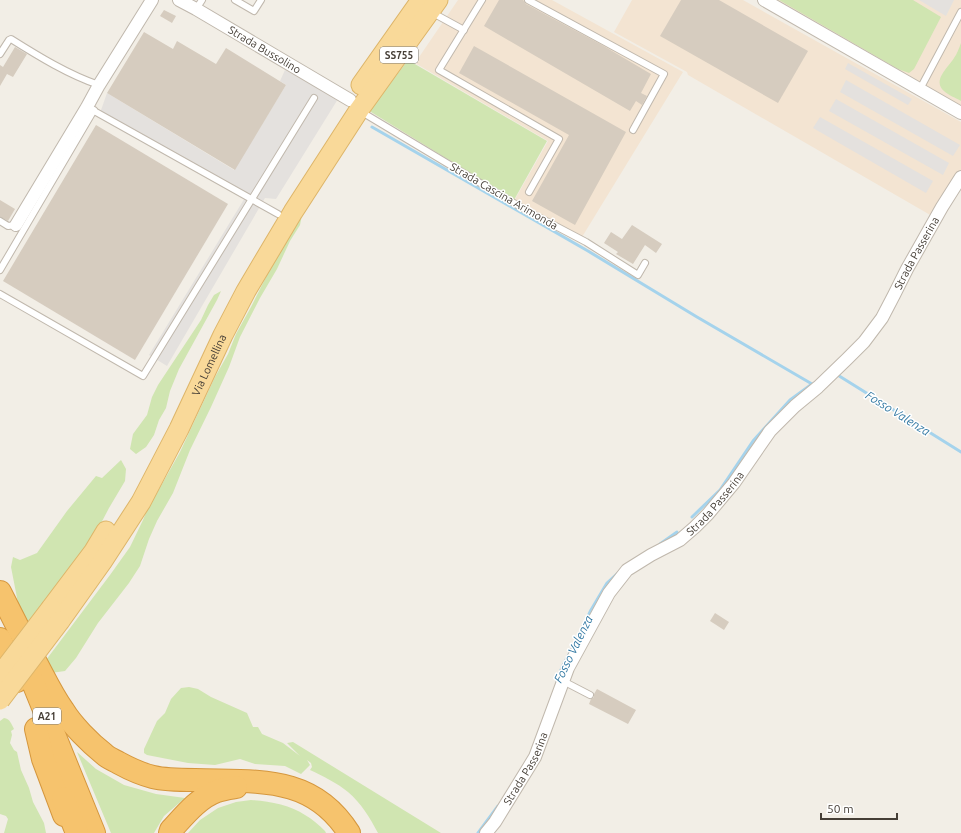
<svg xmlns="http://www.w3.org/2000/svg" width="961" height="833" font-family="Ubuntu,sans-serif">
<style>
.commercial{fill:#f3e4d2}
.green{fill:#d0e5b1}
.parking{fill:#e4e1de}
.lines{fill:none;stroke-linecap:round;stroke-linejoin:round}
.stream{stroke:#a5d3ec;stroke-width:3}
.building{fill:#d6ccbf}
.service-casing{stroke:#c0b8ad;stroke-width:8}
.minor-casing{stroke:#c0b8ad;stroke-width:14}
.primary-casing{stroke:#ddb569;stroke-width:21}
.motorway-casing{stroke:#d5973e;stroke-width:24}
.service{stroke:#fff;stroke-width:6}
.minor{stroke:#fff;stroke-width:12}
.primary{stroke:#f9d999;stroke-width:19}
.motorway{stroke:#f6c36d;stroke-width:22}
.primary-bridge-casing{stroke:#ddb569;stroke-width:21;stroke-linecap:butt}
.primary-bridge{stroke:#f9d999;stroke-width:19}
.labels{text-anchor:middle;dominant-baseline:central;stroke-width:3;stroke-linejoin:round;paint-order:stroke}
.shield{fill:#fff;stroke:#7d7872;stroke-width:1}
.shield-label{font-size:10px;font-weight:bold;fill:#453e36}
.street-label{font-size:11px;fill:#453e36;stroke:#fff}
.water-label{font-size:12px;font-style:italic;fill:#3379a3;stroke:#fff}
</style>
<rect width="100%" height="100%" fill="#f2eee6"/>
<!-- commercial -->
<g class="commercial">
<polygon points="458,0 552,0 683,72 582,237 514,201 548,141 415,63"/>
<polygon points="632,0 743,0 961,122 961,172 932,216 688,75 687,72 614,32"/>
<polygon points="765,0 961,0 961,113"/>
</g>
<!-- green -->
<g class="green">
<polygon points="779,0 913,0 941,17 914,69 909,73 898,69"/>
<path d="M961 43V101C956 98 948 95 944 91 932 80 948 68 954 58 957 54 959 48 961 43Z"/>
<polygon points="408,60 547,141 514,200 371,112 370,110"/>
<polygon points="302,215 300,225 290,241 277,269 260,298 240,337 229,367 211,407 190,450 173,493 157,521 149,539 140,566 129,583 98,623 76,658 65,671 51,673 46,660 110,575 130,547 143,520 151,500 157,493 180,452 215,377 228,354 236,334 251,307 268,273 280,250 289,237 299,219"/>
<polygon points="221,291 217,300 179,369 170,391 166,408 159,420 154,435 146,447 136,454 130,449 133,434 147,415 152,397 158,385 201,320 208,305 214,295"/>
<polygon points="121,460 126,469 125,481 109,508 88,548 30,625 18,603 11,567 13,557 20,560 37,553 67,511 96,476 102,478"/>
<path d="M189 687 198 689 211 697 247 713 253 727H258L262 734 283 743 300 756 287 743 293 742 441 833H378C370 818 361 803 348 792 337 783 323 776 310 770L312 767 311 763 307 760 310 765 301 774 285 766 255 764 240 759 215 765 188 763 147 755 144 753V749L157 721 165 713 171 699 181 688Z"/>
<path d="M4 718C10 719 11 723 14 729L11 731 12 735 10 743 14 750 17 752 21 770 29 788 33 802 44 823 46 833H4L8 819 6 816 0 814V721Z"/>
<polygon points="77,752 96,769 124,785 156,794 185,798 164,816 154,833 111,833"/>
<path d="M251 800C268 801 291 805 305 815 312 819 319 825 325 831L326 833H188L200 820 218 808 236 802Z"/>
</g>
<!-- parking -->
<g class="parking">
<polygon points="919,0 954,0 946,16"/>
<polygon points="848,63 912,99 908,105 845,69"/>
<polygon points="285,70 338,99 276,199 265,198 167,366 149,355 246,196 100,113 107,93 234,170 286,85 280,81"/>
<polygon points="846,80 960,145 953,156 840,92"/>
<polygon points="836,99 949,163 943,175 829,111"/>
<polygon points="820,117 933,181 926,193 813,128"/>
</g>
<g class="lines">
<!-- stream -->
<g class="stream">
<polyline points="372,127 588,251 697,317 812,384"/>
<polyline points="836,374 961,452"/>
<polyline points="692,517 720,490 753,441 790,400 812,384"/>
<polyline points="660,544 677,532"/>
<polyline points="577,639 591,610 607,583 618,573"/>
<polyline points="557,682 562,667 572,649"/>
<polyline points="478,833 498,806"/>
</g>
</g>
<!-- building -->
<g class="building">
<polygon points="499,0 523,0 526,4 602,45 651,74 641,93 647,96 642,105 636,101 630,111 484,26"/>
<polygon points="681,0 719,0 808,51 778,103 660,36"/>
<polygon points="164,10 176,16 172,23 160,16"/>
<polygon points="144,32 173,49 177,41 216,64 226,48 286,85 235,170 107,93"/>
<polygon points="474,46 626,132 575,225 532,201 569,135 459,73"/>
<polygon points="15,47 27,54 13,77 7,74 0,86 0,65 3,67"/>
<polygon points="96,125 228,204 135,360 3,281"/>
<polygon points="0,200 15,209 8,221 0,217"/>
<polygon points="632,225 662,244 656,253 645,245 633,264 616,254 618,252 604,243 611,232 622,239"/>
<polygon points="715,613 729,622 724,630 710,621"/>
<polygon points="597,689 636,710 628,724 589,704 591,699 594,697 594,694"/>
</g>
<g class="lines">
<!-- service casing -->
<g class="service-casing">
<g id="service">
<polyline points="235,0 254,11 261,0"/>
<polyline points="482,0 439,70 559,139 529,192"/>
<polyline points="528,0 664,74 633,130"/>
<polyline points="196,9 202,0"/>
<polyline points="431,12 464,30"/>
<path d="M0 54 9 40 11 39C38 56 69 75 99 85"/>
<polyline points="920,89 961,12"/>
<polyline points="87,107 278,214"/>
<polyline points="360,111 470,177 529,212 586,242 638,275 645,263"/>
<polyline points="0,221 8,226 16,225"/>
<polyline points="0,270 94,110"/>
<polyline points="0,294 143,376 314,98"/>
<polyline points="563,681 590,695"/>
</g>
</g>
<!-- minor casing -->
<g class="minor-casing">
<g id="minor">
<path id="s1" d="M179 0 196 9 350 100"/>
<polyline points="764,0 961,113"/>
<polyline points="16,225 87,107 99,85 152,0"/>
<path id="s2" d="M486 833 495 822 535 757 568 668 609 593 627 570 651 555 680 540 695 527 708 514 734 483 770 431 795 406 818 387 847 359 864 342 882 318 894 295 907 269 942 207 961 177"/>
</g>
</g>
<!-- primary casing -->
<g class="primary-casing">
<g id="primary">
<polyline points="361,85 421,0"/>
<polyline points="51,608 94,551 106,531"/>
<path id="s3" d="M60 621 102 562 141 502 179 429 223 335 246 291 293 212 359 110 438 0"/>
</g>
</g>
<!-- motorway casing -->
<g class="motorway-casing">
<g id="motorway">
<path d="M0 592C11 614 22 635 33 657 43 675 51 693 63 710 72 725 90 743 104 754 108 758 114 760 119 763 130 769 141 774 153 777 165 780 182 780 195 780 256 782 312 774 349 833"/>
<polyline points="0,639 17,681"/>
<polyline points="32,680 94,833"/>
<polyline points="36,729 43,759 64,815"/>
<polyline points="63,798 77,833"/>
<path d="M170 833 171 830C184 816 198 798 217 791 223 789 230 788 236 787"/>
</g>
</g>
<!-- service -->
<use href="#service" class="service"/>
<!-- minor -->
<use href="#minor" class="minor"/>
<!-- primary -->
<use href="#primary" class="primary"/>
<!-- motorway -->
<use href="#motorway" class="motorway"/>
<!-- primary-bridge casing -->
<g class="primary-bridge-casing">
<g id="primary-bridge">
<polyline points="0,675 51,608"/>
<polyline points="0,700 60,621"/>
</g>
</g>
<!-- primary-bridge -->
<use href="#primary-bridge" class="primary-bridge"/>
</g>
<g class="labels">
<!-- shield labels -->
<g class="shield">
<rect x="380" y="47" width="38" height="16" rx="3"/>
<rect x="33" y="708" width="28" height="16" rx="3"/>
</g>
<g class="shield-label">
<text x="399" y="55">SS755</text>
<text x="47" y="716">A21</text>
</g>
<!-- street labels -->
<g class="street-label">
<text stroke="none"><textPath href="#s1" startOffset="99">Strada Bussolino</textPath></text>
<text transform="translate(504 196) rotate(30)">Strada Cascina Arimonda</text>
<text stroke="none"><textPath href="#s2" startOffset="736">Strada Passerina</textPath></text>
<text stroke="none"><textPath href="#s3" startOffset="297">Via Lomellina</textPath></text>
<text stroke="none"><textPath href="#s2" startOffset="412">Strada Passerina</textPath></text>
<text stroke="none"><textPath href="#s2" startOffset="76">Strada Passerina</textPath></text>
</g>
<!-- water labels -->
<g class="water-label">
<text transform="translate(898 413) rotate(32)">Fosso Valenza</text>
<text transform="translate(573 649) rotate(-64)">Fosso Valenza</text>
</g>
</g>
<!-- scale -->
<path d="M821 813v6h76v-6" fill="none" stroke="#453e36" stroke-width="2"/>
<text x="827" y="813" font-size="12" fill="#453e36" stroke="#ffffff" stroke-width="3" paint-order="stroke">50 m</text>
</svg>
